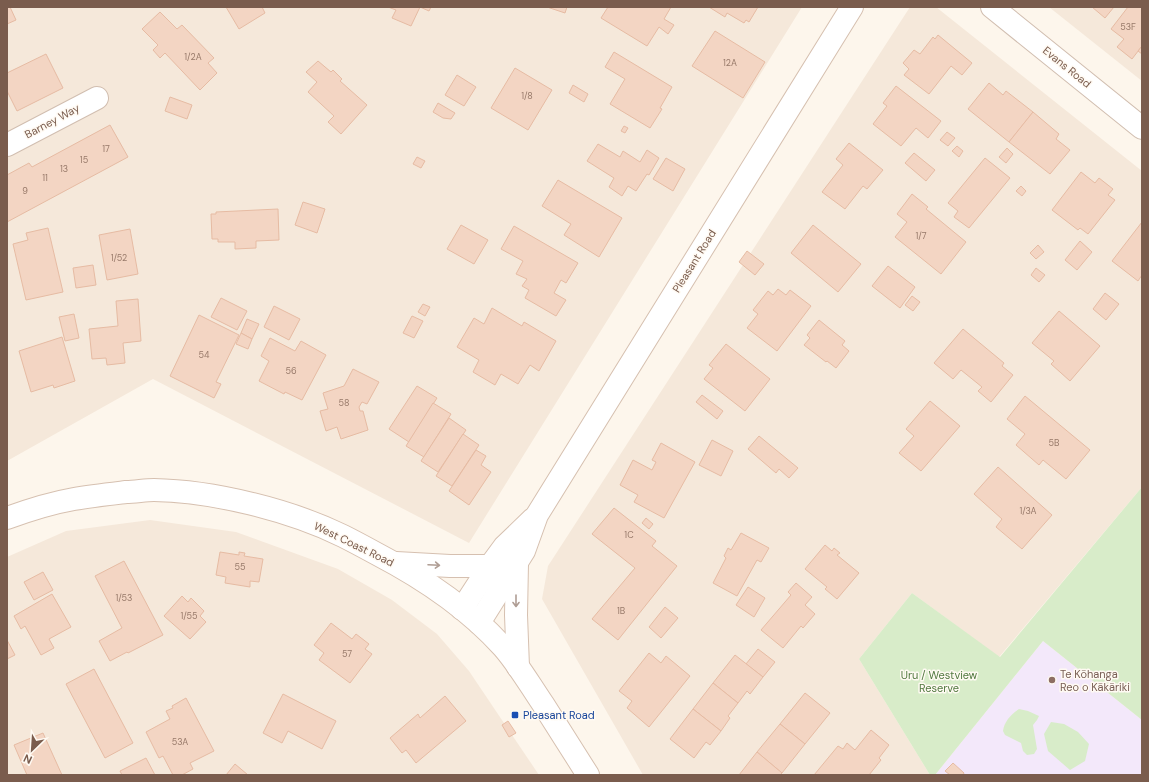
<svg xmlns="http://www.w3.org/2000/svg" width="1149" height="782" font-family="'DM Sans',sans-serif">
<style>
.residential{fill:#f5e8da}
.education{fill:#f3e8fa}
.green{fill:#d8ecc9}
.building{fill:#f3d5c3;stroke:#e6bba3}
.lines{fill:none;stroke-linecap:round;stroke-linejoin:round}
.street-casing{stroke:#d1beb0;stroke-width:24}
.secondary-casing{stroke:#d6c0b0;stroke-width:24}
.street{stroke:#fff;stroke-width:22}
.secondary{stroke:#fff;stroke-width:22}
.oneway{stroke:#af9d94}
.education-dot{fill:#8d6e63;stroke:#fffaf3;stroke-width:1.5}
.transit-dot{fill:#1a4fb4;stroke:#fffaf3;stroke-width:1.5}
.labels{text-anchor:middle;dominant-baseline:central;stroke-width:3;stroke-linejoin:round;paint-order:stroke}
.number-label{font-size:9px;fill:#987a6a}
.street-label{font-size:11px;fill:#7a5c4d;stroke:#fffaf3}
.education-label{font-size:11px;fill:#785e54;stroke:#fffaf3;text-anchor:start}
.park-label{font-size:11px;fill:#537a41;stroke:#fffaf3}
.transit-label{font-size:11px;fill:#164399;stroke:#fffaf3;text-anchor:start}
</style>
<rect width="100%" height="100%" fill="#fdf6ec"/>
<!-- residential -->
<g class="residential">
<polygon points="7,7 802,7 469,543 153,379 7,461"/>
<polygon points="910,7 936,7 1142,171 1142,487 999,657 912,593 859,659 930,775 643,775 542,599 548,566"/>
<polygon points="1049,7 1142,7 1142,81"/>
<polygon points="150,520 236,532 338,569 392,600 437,634 469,671 539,775 7,775 7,557 66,531"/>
</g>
<!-- education -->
<polygon class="education" points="1043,641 1142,720 1142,775 935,775"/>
<!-- green -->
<g class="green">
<polygon points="1142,487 1142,720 1043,641 935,775 930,775 859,659 912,593 1000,657"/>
<path d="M1019 709 1028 711 1039 716 1037 720 1033 725 1037 749 1034 754 1027 755 1023 751 1021 743 1005 735 1003 731C1004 722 1011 714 1019 709Z"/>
<polygon points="1051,722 1064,724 1078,732 1089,744 1085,761 1070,770 1048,751 1044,734"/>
</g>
<!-- building -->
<g class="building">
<polygon points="7,7 10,7 16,20 7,24"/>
<polygon points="226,7 262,7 265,13 239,29"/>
<polygon points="388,7 420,7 411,26 392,18 396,10"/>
<polygon points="420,7 431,7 429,11"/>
<polygon points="547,7 567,7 565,13"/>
<polygon points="608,7 671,7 664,19 674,25 668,34 659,27 647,46 601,18"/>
<polygon points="709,7 758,7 749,22 746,20 744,23 727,13 725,17"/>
<polygon points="1092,7 1114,7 1105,18"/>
<polygon points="1128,7 1142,7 1142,46 1132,59 1117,47 1124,39 1111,29"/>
<polygon points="160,12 177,29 182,25 214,58 208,63 217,73 200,90 165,53 160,58 153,50 158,45 142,29"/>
<polygon points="715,31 765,62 743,98 692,66"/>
<polygon points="938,35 972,63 962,75 951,66 929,94 904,75 909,69 903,63 914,50 920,54 933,37 935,39"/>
<polygon points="1142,46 1142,54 1138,51"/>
<polygon points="614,52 672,87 660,108 662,109 650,128 610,104 625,79 605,67"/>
<polygon points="46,54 63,88 17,111 7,91 7,73"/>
<polygon points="318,61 331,72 333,70 342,79 340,81 367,105 341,134 328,122 334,116 308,92 317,82 306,72"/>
<polygon points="515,68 552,90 528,130 491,108"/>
<polygon points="457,75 476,87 464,106 445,95"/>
<polygon points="989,83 1003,95 1006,91 1033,112 1009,142 968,109"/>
<polygon points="573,85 588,94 584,102 569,93"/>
<polygon points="896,86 941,121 928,138 916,128 901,146 873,124 887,106 883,103"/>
<polygon points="170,97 192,105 187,119 165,111"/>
<polygon points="438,103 455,113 451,119 443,118 433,112"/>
<polygon points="1033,112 1059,134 1056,139 1070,150 1050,174 1009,142"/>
<polygon points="110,125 128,157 7,222 7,175 29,163 32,167"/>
<polygon points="624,126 628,128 625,133 621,131"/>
<polygon points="947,132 955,138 948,146 940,140"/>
<polygon points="849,143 883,170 867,189 863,186 845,209 822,192 843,165 836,159"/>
<polygon points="598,144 620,157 623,151 640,162 647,150 659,158 649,175 647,174 636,191 628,186 622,196 609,187 614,178 587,161"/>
<polygon points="957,146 963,151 959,157 952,151"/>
<polygon points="1007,148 1013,154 1006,163 999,157"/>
<polygon points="914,153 935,170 926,181 905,163"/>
<polygon points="417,157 425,161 421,168 413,164"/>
<polygon points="666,158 685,169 673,191 653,179"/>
<polygon points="985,158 1010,178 969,228 954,217 958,211 948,203"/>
<polygon points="1081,172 1095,183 1099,178 1113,189 1108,195 1115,200 1088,234 1080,228 1078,230 1052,210"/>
<polygon points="558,180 622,218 599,257 564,235 571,224 542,206"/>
<polygon points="1021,186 1026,191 1022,196 1016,191"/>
<polygon points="912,194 928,207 926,209 966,242 941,274 895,237 907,222 897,214"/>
<polygon points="303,202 325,209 317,233 295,225"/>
<polygon points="278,209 279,240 256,241 256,248 235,249 235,242 218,242 218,239 212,239 211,214 216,214 216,212"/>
<polygon points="1142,222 1142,275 1138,281 1112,261"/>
<polygon points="461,225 488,240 474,264 447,249"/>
<polygon points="813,225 861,264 838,292 791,253"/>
<polygon points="514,226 578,263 566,283 561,280 554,293 566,300 556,316 525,298 529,290 522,286 527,279 516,274 523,261 501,249"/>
<polygon points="48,228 63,292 26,300 13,244 28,240 26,233"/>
<polygon points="130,229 138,274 107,280 99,235"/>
<polygon points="1080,241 1092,252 1077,270 1065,260"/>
<polygon points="1038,245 1044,252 1036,259 1030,253"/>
<polygon points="747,251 764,264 755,275 739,262"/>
<polygon points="93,265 96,285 76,288 73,268"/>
<polygon points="888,266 915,287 900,308 872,286"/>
<polygon points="1036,268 1045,275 1039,282 1031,275"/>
<polygon points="778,289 786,295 790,290 811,306 777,351 747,328 758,314 753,310 768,291 773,295"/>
<polygon points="1105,293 1119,304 1106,320 1093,309"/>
<polygon points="912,296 920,302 913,311 905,305"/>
<polygon points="221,298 247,311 237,330 211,317"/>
<polygon points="138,299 141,341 123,343 125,363 107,365 106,358 92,359 89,329 118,326 116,301"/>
<polygon points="423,304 430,307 425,316 418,312"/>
<polygon points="274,306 300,319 289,340 264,327"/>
<polygon points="492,308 522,326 524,322 556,341 539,371 530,365 518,384 501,374 495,385 473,372 479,360 457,347 474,318 484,324"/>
<polygon points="1059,311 1100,346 1070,381 1051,364 1054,361 1032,343"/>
<polygon points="74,314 79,338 65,341 59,317"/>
<polygon points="199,315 239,335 216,382 221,384 214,398 170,376"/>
<polygon points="412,316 423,321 414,338 403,333"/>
<polygon points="247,319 259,324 252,339 241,333"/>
<polygon points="819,320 845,341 842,345 849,351 836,368 827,361 826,362 804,345 810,338 807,335"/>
<polygon points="963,329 1004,363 1002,366 1013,375 991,402 978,391 982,387 961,370 953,379 934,363"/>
<polygon points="241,333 252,339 248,349 236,344"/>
<polygon points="62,337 75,381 54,388 53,385 31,392 19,351"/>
<polygon points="270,338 295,351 301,341 326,355 302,400 285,392 284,394 259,381 269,361 261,356"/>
<polygon points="726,344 770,379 745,411 704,379 713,368 709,365"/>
<polygon points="353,369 379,382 367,404 362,402 359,407 360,411 363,411 368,430 341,439 337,427 326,431 320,411 328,409 323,393 344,386"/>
<polygon points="417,386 437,398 409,442 389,429"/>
<polygon points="702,395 723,411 717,419 696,402"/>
<polygon points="1025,396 1090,450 1066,479 1043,460 1039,465 1016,445 1025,434 1007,419"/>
<polygon points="930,401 960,426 921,471 899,453 914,436 906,429"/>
<polygon points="433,403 451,414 424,457 406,446"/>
<polygon points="449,418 466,430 438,472 421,461"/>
<polygon points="463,434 479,445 452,486 436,476"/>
<polygon points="759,436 798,468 789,478 779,469 776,473 748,449"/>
<polygon points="712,440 733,451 721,476 699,465"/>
<polygon points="661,443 695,462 664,518 634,502 638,495 620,485 633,460 652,470 656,462 652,460"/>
<polygon points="476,450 486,456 481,465 491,472 469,505 449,491"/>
<polygon points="998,467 1052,515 1022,549 996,527 1002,519 974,494"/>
<polygon points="614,508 656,541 652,546 677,566 618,640 592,619 635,568 592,534"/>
<polygon points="646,518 653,524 649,529 642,523"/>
<polygon points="741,533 769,548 761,562 757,560 737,596 713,583 726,558 724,556 728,548 731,550"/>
<polygon points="825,545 832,551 834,548 840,553 837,555 859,573 837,599 825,589 827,587 805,569"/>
<polygon points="220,552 239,555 239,552 245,553 244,556 263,559 259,582 250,581 250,587 225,583 226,577 216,575"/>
<polygon points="124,561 163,635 128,653 127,652 110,661 99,641 122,628 95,576"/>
<polygon points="43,572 53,590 34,600 24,582"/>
<polygon points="796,583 812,597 805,605 815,614 803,628 801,626 783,648 761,630 791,595 788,592"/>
<polygon points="748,587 765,598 754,617 736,605"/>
<polygon points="52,594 71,627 49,639 54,648 41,655 25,626 21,629 14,616"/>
<polygon points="182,596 188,602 191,598 204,611 200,616 206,622 190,639 164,616"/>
<polygon points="665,607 678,618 661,638 649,627"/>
<polygon points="331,623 352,639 356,634 369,644 365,649 372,654 350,683 319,660 324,653 314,645"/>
<polygon points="7,640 15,655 7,659"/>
<polygon points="758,649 775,662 763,677 746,664"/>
<polygon points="649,653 661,663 666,656 690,676 649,727 627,708 632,701 619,691"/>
<polygon points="735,655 763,677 750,694 747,691 738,703 713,683"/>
<polygon points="94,669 133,743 105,758 66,684"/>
<polygon points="713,683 738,703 728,716 730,718 721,731 693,709"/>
<polygon points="805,693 830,713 805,744 780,724"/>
<polygon points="283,694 336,721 322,749 288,731 282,743 263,733"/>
<polygon points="445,696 466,721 416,763 406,750 402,753 390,738 418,714 420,718"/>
<polygon points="186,698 214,751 190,763 193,769 182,775 173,775 163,756 159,758 146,732 170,719 166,711 173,708 172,706"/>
<polygon points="693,709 721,731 710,745 706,742 694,758 670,739"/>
<polygon points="508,721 516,733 509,737 502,725"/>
<polygon points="780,724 805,744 782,773 757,752"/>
<polygon points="871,730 889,745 879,758 881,760 869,775 814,775 838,746 843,749 847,743 855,750"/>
<polygon points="43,733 62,775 27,775 14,745"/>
<polygon points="757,752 782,773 780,775 739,775"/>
<polygon points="146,758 155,775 122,775 120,771"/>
<polygon points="953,763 964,773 963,775 950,775 945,771"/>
<polygon points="235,764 248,775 226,775"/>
</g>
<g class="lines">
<!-- street casing -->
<g class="street-casing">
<g id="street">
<polyline points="992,7 1142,128"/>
<polyline points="7,145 97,98"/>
</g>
</g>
<!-- secondary casing -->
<g class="secondary-casing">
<g id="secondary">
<path d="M7 518C29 510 51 503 74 499 91 496 109 494 126 492 135 492 145 490 154 490 213 491 290 510 343 536 355 542 366 548 377 554 423 578 468 608 503 647 518 664 530 685 543 704 558 728 573 751 588 775"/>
<polyline points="396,563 450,566 490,566"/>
<polyline points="517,563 516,615 518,667"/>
<polyline points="462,609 490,566 504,547 533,519"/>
<polyline points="479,623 524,551 537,515 852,7"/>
</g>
</g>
<!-- street -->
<use href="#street" class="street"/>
<!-- secondary -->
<use href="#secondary" class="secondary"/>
</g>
<!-- one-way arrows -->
<defs><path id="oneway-shaft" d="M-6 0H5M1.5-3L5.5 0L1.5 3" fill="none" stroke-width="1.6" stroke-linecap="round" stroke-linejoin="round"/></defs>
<g class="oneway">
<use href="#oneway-shaft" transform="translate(434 565) rotate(3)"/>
<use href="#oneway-shaft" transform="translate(516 601) rotate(90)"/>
</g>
<!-- markers -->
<circle class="education-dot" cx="1052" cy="680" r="4"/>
<rect class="transit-dot" x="511" y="711" width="8" height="8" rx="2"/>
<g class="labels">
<!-- number labels -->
<g class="number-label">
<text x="1128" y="27">53F</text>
<text x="193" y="57">1/2A</text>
<text x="730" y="63">12A</text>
<text x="527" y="96">1/8</text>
<text x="106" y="149">17</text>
<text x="84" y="160">15</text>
<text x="64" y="169">13</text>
<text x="45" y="178">11</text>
<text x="25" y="191">9</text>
<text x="921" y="236">1/7</text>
<text x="119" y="258">1/52</text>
<text x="204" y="355">54</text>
<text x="291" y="371">56</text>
<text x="344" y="403">58</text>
<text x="1054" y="443">5B</text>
<text x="1028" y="511">1/3A</text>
<text x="629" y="535">1C</text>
<text x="240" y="567">55</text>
<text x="124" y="598">1/53</text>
<text x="621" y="611">1B</text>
<text x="189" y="616">1/55</text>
<text x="347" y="654">57</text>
<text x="180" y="742">53A</text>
</g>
<!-- street labels -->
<g class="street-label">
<text transform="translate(1067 67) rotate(39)">Evans Road</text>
<text transform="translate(52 121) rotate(-28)">Barney Way</text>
<text transform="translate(694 261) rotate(-58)">Pleasant Road</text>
<text transform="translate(354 544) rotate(26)">West Coast Road</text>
</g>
<!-- education labels -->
<g class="education-label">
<text x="1060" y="674">Te Kōhanga<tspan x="1060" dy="13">Reo o Kākāriki</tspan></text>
</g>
<!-- park labels -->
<g class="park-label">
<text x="939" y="675">Uru / Westview<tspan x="939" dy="13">Reserve</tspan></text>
</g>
<!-- transit labels -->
<g class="transit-label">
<text x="523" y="715">Pleasant Road</text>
</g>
</g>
<!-- border -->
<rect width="1149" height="782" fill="none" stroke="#7a5c4d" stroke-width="16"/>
<!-- north arrow -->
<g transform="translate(32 750) rotate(205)" stroke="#fffaf3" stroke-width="3" paint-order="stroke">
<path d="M0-3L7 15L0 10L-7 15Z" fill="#7a5c4d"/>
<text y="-6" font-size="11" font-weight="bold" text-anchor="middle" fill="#7a5c4d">N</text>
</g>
</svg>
